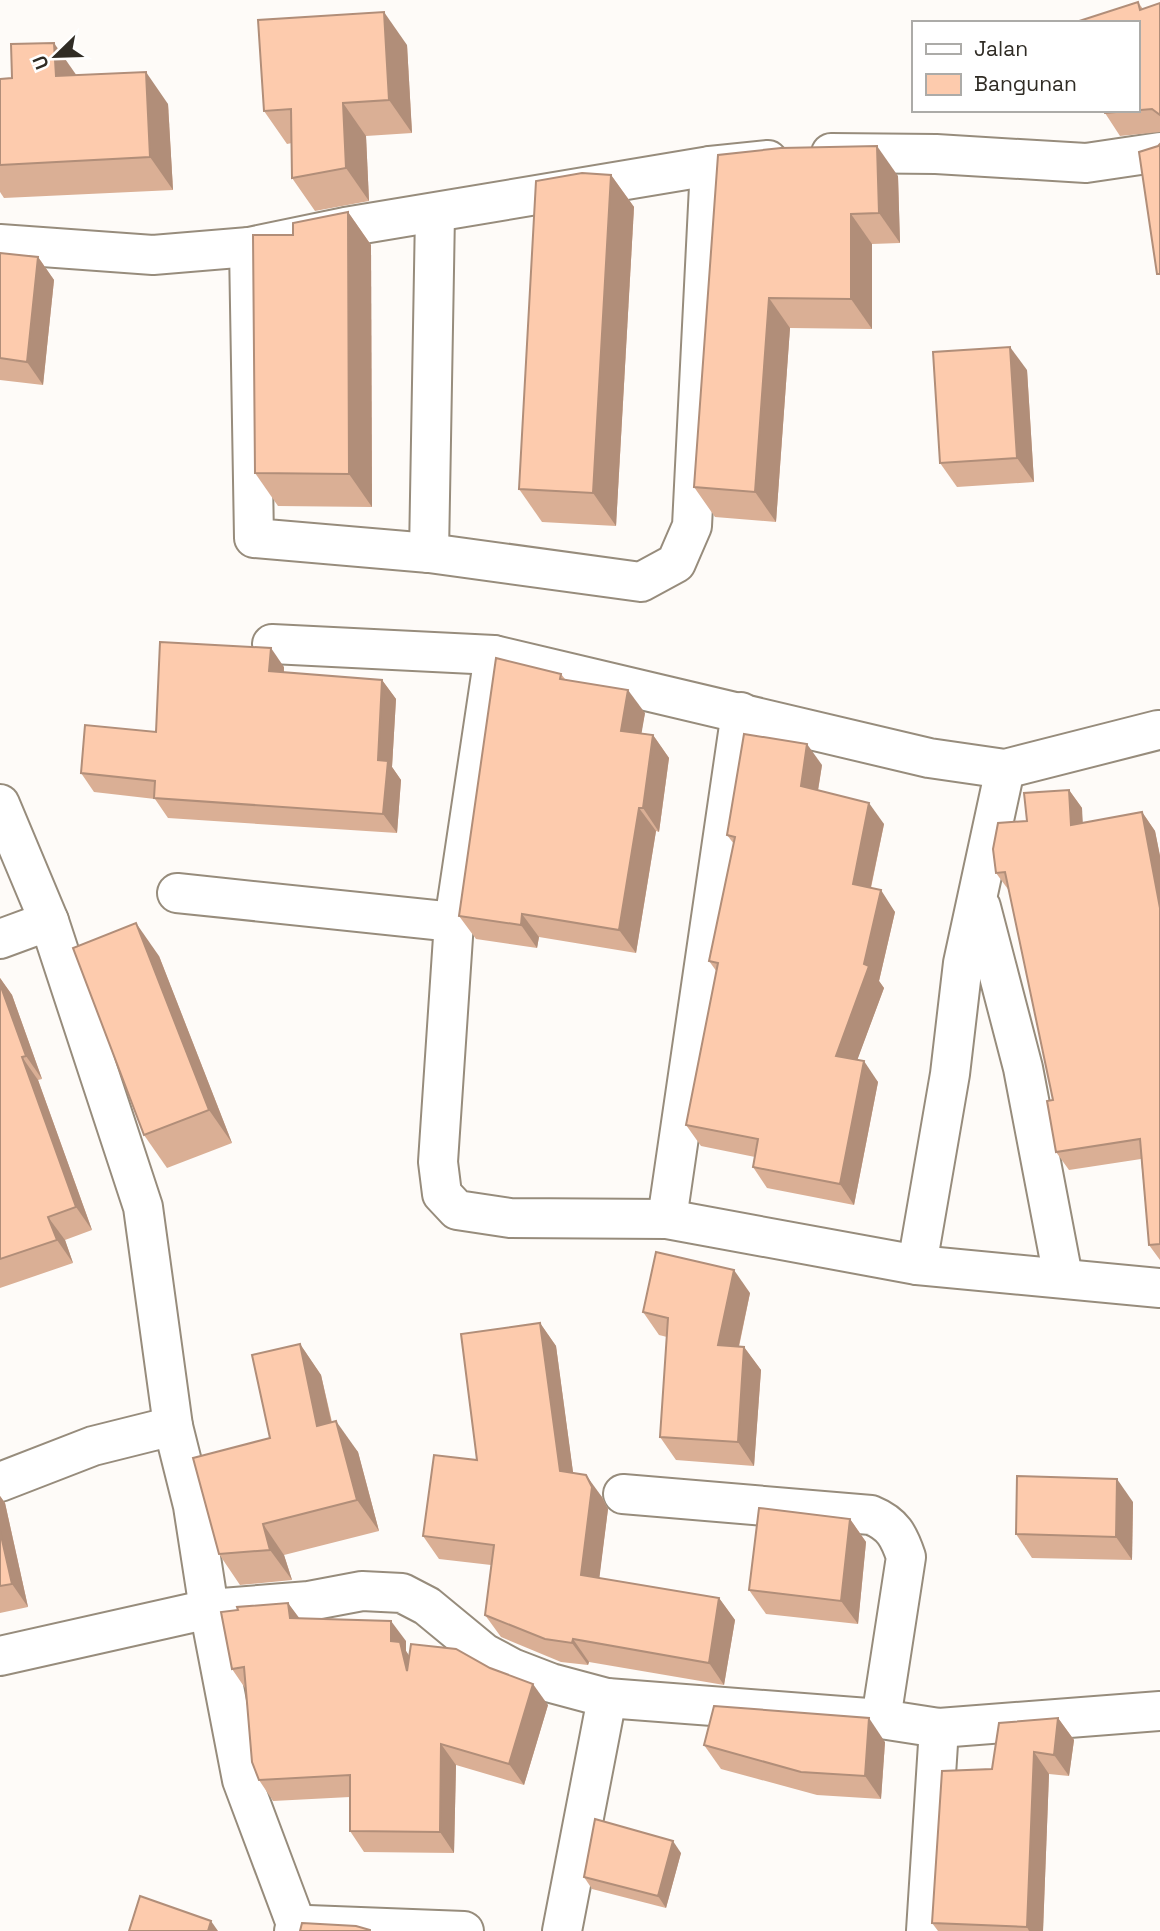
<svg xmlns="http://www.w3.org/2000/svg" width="1160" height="1931" font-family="'Space Grotesk',sans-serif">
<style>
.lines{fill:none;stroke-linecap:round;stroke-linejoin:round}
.minor-casing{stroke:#978c7c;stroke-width:42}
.minor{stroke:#fff;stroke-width:38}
.wall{fill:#daaf95}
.shaded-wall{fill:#b18e79}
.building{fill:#fdcbad;stroke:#b18e79;stroke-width:2}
</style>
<rect width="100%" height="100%" fill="#fefbf8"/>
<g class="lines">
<!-- minor casing -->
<g class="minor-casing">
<g id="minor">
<polyline points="831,153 936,154 1086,163 1160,152"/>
<polyline points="0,244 153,255 249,247 345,227 710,166 768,160"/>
<polyline points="249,247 254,538 429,553 641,582 676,563 692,526 710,166"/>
<polyline points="429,553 435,214"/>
<polyline points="272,644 494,655 929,758 1005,769 1158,730"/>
<polyline points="494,655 454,922 438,1162 442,1194 457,1210 510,1218 667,1219 917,1265 1160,1288"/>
<polyline points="0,804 49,921"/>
<polyline points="177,893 454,922"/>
<polyline points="981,907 1023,1068 1063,1277"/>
<polyline points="0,939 49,921 143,1207 173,1426"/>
<polyline points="667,1219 741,712"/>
<polyline points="917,1265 950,1074 963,963 1005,769"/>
<polyline points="0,1482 93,1446 173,1426 193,1506 209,1609 242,1780 296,1924 294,1931"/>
<path d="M623 1494 871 1515C893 1524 899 1536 906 1557L881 1719"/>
<polyline points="0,1656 209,1609 309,1601 362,1591 402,1593 427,1606 484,1653 512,1668 551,1683 607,1698 881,1719 939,1728 1160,1711"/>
<polyline points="308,1925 464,1931"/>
<polyline points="562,1931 607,1698"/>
<polyline points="926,1931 939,1728"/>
</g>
</g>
<!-- minor -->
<use href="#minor" class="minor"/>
</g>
<!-- wall -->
<g class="wall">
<polygon points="1138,2 1143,9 1160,3 1160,132 1120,136 1105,113"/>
<polygon points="407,45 412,133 366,136 369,201 315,211 292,178 292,143 287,144 264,111"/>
<polygon points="77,75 168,104 173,190 4,198 0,192 0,79"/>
<polygon points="718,155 898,176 900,243 872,244 872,329 790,328 776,522 715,517 694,487"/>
<polygon points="611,175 634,207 616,526 542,522 519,489"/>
<polygon points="348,212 371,245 372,507 278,506 255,473 293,235"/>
<polygon points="0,253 38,257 54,280 43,385 0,380"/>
<polygon points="1027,370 1034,482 957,487 940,463"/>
<polygon points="284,667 284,672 382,680 396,699 392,767 401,780 397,833 168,818 155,799 94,792 81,773 156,732"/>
<polygon points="561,674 565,679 645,713 641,733 653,735 669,758 659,832 656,831 636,953 539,937 537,948 476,939 459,916"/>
<polygon points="822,765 818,791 884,824 871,888 895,912 879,981 884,988 857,1060 878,1082 854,1205 767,1188 753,1167 755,1157 701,1146 686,1125 717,972 709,961 734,844 727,835"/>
<polygon points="1069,790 1082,808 1082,823 1142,812 1155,831 1160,856 1160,1260 1149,1245 1141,1159 1069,1170 1056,1152 1053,1100 1010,892 996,873 1027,821"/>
<polygon points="159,956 232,1143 167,1168 144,1135"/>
<polygon points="0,978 12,995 42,1079 38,1080 92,1230 65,1240 73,1263 0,1288"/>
<polygon points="750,1293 739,1347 744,1347 761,1370 754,1466 676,1460 660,1437 667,1337 659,1335 643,1312"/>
<polygon points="540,1323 556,1346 573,1473 602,1497 608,1509 599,1578 719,1598 735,1620 724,1685 589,1662 588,1665 561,1662 501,1637 485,1615 491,1565 439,1559 423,1536 477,1460"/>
<polygon points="300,1344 321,1375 332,1422 358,1452 379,1531 284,1555 292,1580 240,1585 219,1554 270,1438"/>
<polygon points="0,1496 5,1503 28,1607 0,1613"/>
<polygon points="1133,1502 1132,1560 1032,1558 1016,1534"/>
<polygon points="850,1519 866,1542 858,1624 766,1614 749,1590"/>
<polygon points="288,1603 299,1619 406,1641 406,1651 409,1656 548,1705 524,1785 456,1765 454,1853 364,1852 350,1831 350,1797 273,1801 259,1780 245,1688 232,1669"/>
<polygon points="1058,1718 1074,1740 1069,1776 1049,1774 1043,1931 938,1931 932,1923 992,1769"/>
<polygon points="885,1742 881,1799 817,1795 721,1769 704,1745"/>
<polygon points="681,1853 666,1908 592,1889 584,1877"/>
</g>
<!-- shaded-wall -->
<g class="shaded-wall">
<polygon points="384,12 407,45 412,133 389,100"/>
<polygon points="54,43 77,76 56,76"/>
<polygon points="146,72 168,104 173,190 150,157"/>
<polygon points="343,103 366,136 369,201 346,168"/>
<polygon points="877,146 898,176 900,243 879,213"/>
<polygon points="611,175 634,207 616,526 593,493"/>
<polygon points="348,212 371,245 372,507 349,474"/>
<polygon points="851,214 872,244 872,329 851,299"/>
<polygon points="38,257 54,280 43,385 27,362"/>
<polygon points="769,298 790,328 776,522 755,492"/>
<polygon points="1010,347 1027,370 1034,482 1017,458"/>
<polygon points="271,648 284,667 283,690 269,671"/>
<polygon points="382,680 396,699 392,767 401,780 397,833 383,814 378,760"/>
<polygon points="628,690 645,713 638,754 621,731"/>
<polygon points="653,735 669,758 659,832 643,808"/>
<polygon points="807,744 822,765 815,808 801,786"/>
<polygon points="1069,790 1082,808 1084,844 1071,825"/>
<polygon points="869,803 884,824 867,905 853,884"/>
<polygon points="639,808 656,831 636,953 619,930"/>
<polygon points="1142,812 1155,831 1160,856 1160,908"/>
<polygon points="881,890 895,912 879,981 884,988 851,1077 836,1056 864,964"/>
<polygon points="522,914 539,937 537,948 521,925"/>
<polygon points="136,923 159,956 232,1143 209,1110"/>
<polygon points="0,978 12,995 42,1079 26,1056 0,984"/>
<polygon points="22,1057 38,1080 92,1230 76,1207"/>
<polygon points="864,1061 878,1082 854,1205 840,1184"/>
<polygon points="48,1217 65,1240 73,1263 57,1240"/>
<polygon points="734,1270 750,1293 734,1368 718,1345"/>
<polygon points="540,1323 556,1346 576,1494 560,1471"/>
<polygon points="300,1344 321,1375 339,1457 317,1426"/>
<polygon points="744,1347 761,1370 754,1466 738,1442"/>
<polygon points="336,1421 358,1452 379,1531 357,1500"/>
<polygon points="586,1475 602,1497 608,1509 597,1597 581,1575"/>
<polygon points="1117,1479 1133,1502 1132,1560 1116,1537"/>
<polygon points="0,1496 5,1503 28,1607 12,1584 0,1531"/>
<polygon points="850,1519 866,1542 858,1624 841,1601"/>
<polygon points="263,1524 284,1555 292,1580 270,1550"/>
<polygon points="719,1598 735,1620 724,1685 709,1663"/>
<polygon points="288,1603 303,1623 290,1618"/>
<polygon points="391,1621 406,1641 406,1651 414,1663 407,1671 391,1641"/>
<polygon points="573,1639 589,1662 588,1665 572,1643"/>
<polygon points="533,1684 548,1705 524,1785 509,1764"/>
<polygon points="869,1718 885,1742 881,1799 865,1776"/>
<polygon points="1058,1718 1074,1740 1069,1776 1054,1755"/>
<polygon points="441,1744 456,1765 454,1853 440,1832"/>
<polygon points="1034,1752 1049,1774 1043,1931 1029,1931 1027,1927"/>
<polygon points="673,1841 681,1853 666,1908 658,1896"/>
<polygon points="211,1921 218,1931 208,1931"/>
</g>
<!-- building -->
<g class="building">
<polygon points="1138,2 1140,10 1160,3 1160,115 1152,109 1105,113 1104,110 1137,110 1137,23 1076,23 1076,22"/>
<polygon points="384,12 389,100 343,103 346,168 292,178 291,109 264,111 258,20"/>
<polygon points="54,43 56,76 146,72 150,157 0,165 0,79 12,78 11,44"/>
<polygon points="1160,144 1160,274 1157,274 1139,152 1158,146"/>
<polygon points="877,146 879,213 851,214 851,299 769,298 755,492 694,487 718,155 781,148"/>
<polygon points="582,173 611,175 593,493 519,489 536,181"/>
<polygon points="348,212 349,474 255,473 253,235 293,235 293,223"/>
<polygon points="0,253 38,257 27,362 0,358"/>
<polygon points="1010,347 1017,458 940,463 933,352"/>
<polygon points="160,642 271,648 269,671 382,680 378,760 388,761 383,814 154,798 155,781 81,773 85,725 156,732"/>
<polygon points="496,658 561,674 560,679 628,690 621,731 653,735 643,808 639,808 619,930 522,914 521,925 459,916"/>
<polygon points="744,734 807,744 801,786 869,803 853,884 881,890 864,964 869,966 836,1056 864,1061 840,1184 753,1167 758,1139 686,1125 718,963 709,961 735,837 727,835"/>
<polygon points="1069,790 1071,825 1142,812 1160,908 1160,1244 1149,1245 1140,1139 1056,1152 1047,1101 1053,1100 1005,872 996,873 993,849 998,823 1027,821 1024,793"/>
<polygon points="136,923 209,1110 144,1135 73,948"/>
<polygon points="0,984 26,1056 22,1057 76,1207 48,1217 57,1240 0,1259"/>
<polygon points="656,1252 734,1270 718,1345 744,1347 738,1442 660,1437 668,1318 643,1312"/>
<polygon points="540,1323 560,1471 586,1475 592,1487 581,1575 719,1598 709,1663 573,1639 572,1643 545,1639 485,1615 494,1545 423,1536 434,1455 477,1460 461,1334"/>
<polygon points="300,1344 317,1426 336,1421 357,1500 263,1524 270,1550 219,1554 193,1458 270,1438 252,1355"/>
<polygon points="1017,1476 1117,1479 1116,1537 1016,1534"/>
<polygon points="759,1508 850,1519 841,1601 749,1590"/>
<polygon points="0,1531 12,1584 0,1586"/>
<polygon points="288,1603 290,1618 391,1621 391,1641 400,1642 407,1671 411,1644 456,1649 490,1668 533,1684 509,1764 441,1744 440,1832 350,1831 350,1775 259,1780 252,1762 244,1667 232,1669 221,1612 238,1610 237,1607"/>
<polygon points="714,1706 869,1718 865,1776 801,1772 704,1745"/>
<polygon points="1058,1718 1054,1755 1034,1752 1027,1927 932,1923 942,1771 992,1769 999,1723"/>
<polygon points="595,1819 673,1841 658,1896 584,1877"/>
<polygon points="140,1896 211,1921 208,1931 129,1931"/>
<polygon points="302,1923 356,1926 370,1930 370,1931 300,1931"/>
</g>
<!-- legend -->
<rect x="912" y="21" width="228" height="91" fill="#ffffff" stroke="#acaba8" stroke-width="2"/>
<rect x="926" y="44" width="35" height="10" fill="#ffffff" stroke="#acaba8" stroke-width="2"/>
<text x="974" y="56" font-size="21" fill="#302c25">Jalan</text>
<rect x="926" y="74" width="35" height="21" fill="#fdcbad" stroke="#acaba8" stroke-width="2"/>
<text x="974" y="91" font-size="21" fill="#302c25">Bangunan</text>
<!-- north arrow -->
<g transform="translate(56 56) rotate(247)" stroke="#ffffff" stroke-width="5" paint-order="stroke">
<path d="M0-5L12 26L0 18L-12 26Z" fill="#302c25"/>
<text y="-10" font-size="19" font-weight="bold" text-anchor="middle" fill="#302c25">U</text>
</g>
</svg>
